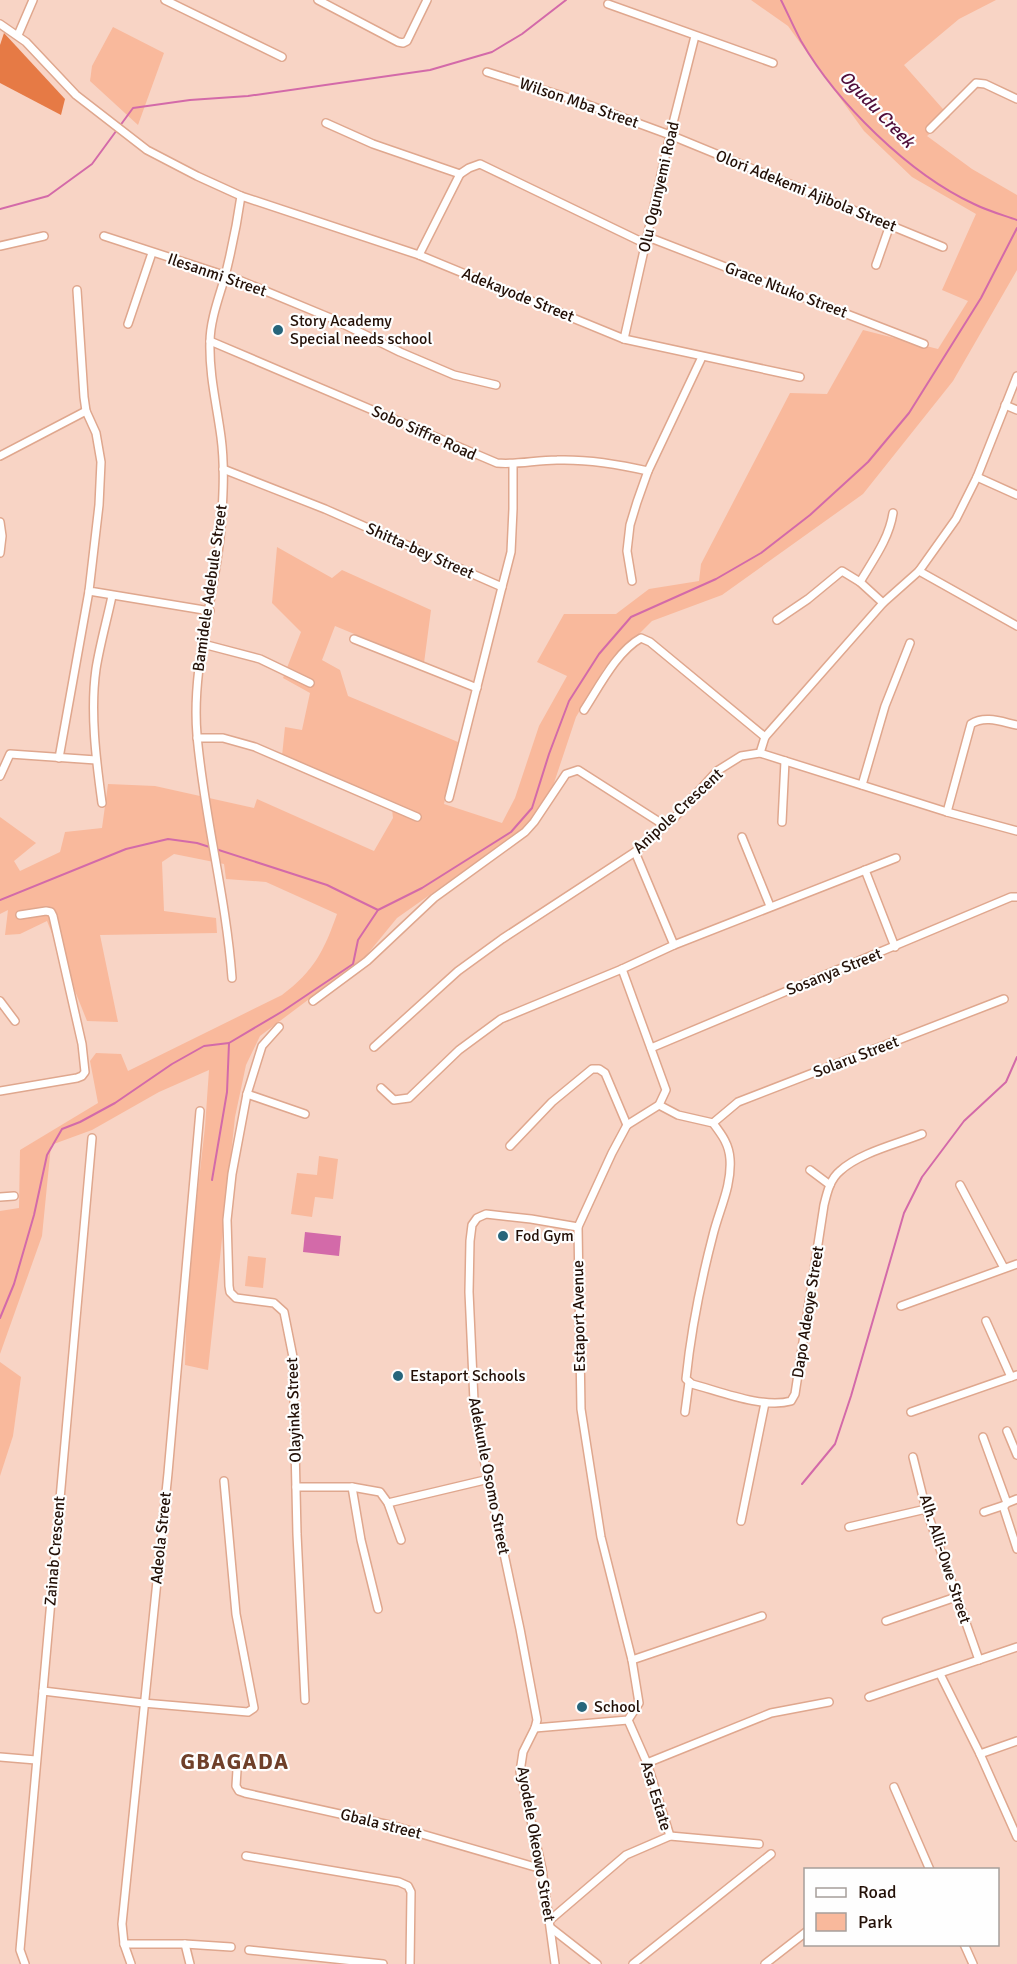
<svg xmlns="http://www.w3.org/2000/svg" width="1017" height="1964" font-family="Signika,sans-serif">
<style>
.green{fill:#f9b99c}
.forest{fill:#e67a45}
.water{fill:#d36aa9}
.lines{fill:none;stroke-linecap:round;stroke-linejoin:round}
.stream{stroke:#d36aa9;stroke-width:2}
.minor-casing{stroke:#dfa78e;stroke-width:10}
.minor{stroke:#fff;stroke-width:7}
.poi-dot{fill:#27657b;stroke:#fefefe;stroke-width:2}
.labels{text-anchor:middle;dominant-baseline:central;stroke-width:4.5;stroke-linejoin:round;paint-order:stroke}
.street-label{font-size:16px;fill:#231007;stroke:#fefefe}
.poi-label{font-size:16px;fill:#231007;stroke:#fefefe;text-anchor:start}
.water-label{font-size:18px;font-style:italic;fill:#500e3a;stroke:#fefefe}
.district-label{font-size:22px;font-weight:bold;letter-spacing:1.5px;fill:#6f3f29;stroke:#fefefe}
</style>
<rect width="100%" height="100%" fill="#f8d4c5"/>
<!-- green -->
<g class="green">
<path d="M751 0H996L959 19 904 65 950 117 927 136 972 169 1017 195V270L953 381 863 494 722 595 652 621 604 669 576 717 549 798 529 825 397 918 365 957 260 1036 246 1065 235 1117 208 1370 185 1365 187 1286 205 1127 209 1070 159 1092 92 1130 51 1145 42 1236 0 1354V1211L19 1208 20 1150 98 1103 90 1061 96 1053 121 1054 128 1071 282 995C314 971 324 951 337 914L266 882 226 879 224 864 174 854 162 862 164 911 216 918 217 933 100 935 118 1022 87 1021 47 921 20 934 5 935 8 910 0 914V817L36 843 14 861 20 871 60 852 65 832 102 828 108 784 155 786 254 808 257 799 374 851 393 818 391 801 282 756 285 727 302 730 310 693 283 678 301 632 272 603 277 547 332 578 342 570 431 610 424 663 335 626 322 660 340 670 348 696 458 742 444 804 502 823 515 798 539 726 567 676 537 662 564 614H616L649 589 699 581 701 564 790 393 827 394 863 330 938 349 968 301 942 290 976 214 912 177 864 131 788 26Z"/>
<polygon points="113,27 164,53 138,125 90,81 92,66"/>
<polygon points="319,1156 338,1159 333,1199 315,1197 312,1217 291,1214 297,1173 317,1175"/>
<polygon points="248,1256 266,1258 263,1288 245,1286"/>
<polygon points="0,1362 21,1377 13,1436 0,1476"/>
</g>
<!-- forest -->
<polygon class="forest" points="4,33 65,99 61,115 0,83 0,45"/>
<!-- water -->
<polygon class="water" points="305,1232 341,1236 339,1256 303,1252"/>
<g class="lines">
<!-- stream -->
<g class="stream">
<path d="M781 0C788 14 794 28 801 41 837 103 909 174 974 204 988 211 1003 215 1017 220"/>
<polyline points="0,209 48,196 92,164 133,108 190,100 248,96 430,70 492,52 522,34 566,0"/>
<polyline points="0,900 126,849 168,839 197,843 327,885 378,910"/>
<polyline points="212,1180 227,1092 229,1043"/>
<polyline points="0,1318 14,1284 34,1215 47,1155 62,1129 80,1122 115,1103 172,1064 204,1046 229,1043 283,1011 353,964 358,940 378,910 422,888 511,832 532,808 549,754 569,701 599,654 631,617 716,579 761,553 810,515 868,462 909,413 981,298 1017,228"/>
<polyline points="802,1484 835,1444 851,1396 904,1213 922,1177 964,1121 1006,1082 1017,1057"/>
</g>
<!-- minor casing -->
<g class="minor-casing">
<g id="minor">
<polyline points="165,0 282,57"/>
<polyline points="318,0 398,42 403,43 407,41 427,0"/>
<polyline points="608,4 773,63"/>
<path d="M0 24 26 42 76 95 147 150 197 176 241 196C237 224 231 253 224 280 218 300 210 322 210 342 209 375 217 406 221 437 225 467 223 498 221 528 215 597 191 666 197 735 204 817 226 896 232 978"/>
<polyline points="18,35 33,0"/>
<polyline points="487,72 575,100 670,135 943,247"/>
<polyline points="326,123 373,144 460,174"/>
<polyline points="930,129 976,83 985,84 1017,99"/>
<polyline points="241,196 419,255 624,339 800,377"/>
<polyline points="104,236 239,280 333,319 400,352 454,375 496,385"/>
<polyline points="648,237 924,344"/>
<polyline points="0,246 44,236"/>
<polyline points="419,255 460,174 469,168 480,164 646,244"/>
<polyline points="876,265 890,225"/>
<polyline points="77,290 84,397 86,411 96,433 101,462 99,505 89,591 210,611"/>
<polyline points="128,324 152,253"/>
<polyline points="624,339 670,135 695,36"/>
<path d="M210 341 497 463C517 465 536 460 557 460 588 459 618 464 648 471"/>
<polyline points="1005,405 1017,410"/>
<polyline points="0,456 86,411"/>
<polyline points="223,469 325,509 502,587 511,552 513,509 513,465"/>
<polyline points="977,477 1017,495"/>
<polyline points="0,522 2,536 0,553"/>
<polyline points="919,571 1017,626"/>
<polyline points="632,581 627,551 630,525 637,502 648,471 702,357"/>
<path d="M860 582C873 560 889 539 893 513"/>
<polyline points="777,620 808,599 842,571 860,582 883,603"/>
<polyline points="354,639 477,688"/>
<polyline points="203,644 260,659 310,683"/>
<path d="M584 710C599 687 617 651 641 638L650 642 765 737"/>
<polyline points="197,738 223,738 255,747 417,817"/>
<polyline points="760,753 947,812 1017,831"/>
<polyline points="59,758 89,591"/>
<polyline points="0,776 10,754 96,760"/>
<polyline points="862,785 885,706 910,643"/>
<polyline points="449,798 502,587"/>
<path d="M102 803C96 760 90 711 96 669 100 644 107 620 112 596"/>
<path d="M947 812 971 724C985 715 1002 722 1017 725"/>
<polyline points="782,822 785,761"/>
<polyline points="742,837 770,906"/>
<polyline points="865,870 895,947"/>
<polyline points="674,945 896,858"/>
<polyline points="0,1001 15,1021"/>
<polyline points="313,1001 367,961 434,898 525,832 534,822 566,774 578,770 664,825"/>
<polyline points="279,1027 262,1046 247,1094 232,1174 227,1220 229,1286 230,1292 236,1298 274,1303 284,1312 293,1357 297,1534 305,1700"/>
<polyline points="374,1047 458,971 502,939 635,852 676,816 717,771 741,756 760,753 765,737 883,603 919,571 956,519 977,477 1017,376"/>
<polyline points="651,1048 1011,897 1017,897"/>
<polyline points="381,1088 394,1100 409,1098 459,1050 501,1019 622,969"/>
<polyline points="0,1091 77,1078 82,1076 85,1072 82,1044 53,916 51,912 46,911 20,915"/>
<polyline points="247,1094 305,1114"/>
<path d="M659 1105 678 1115 713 1123C722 1135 729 1144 730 1159 732 1186 719 1210 713 1235 701 1281 691 1331 686 1379L692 1384C719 1391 763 1409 791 1401L795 1394 824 1205C827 1193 830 1179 840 1171 859 1153 897 1144 922 1134"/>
<polyline points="713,1123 738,1102 1004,999"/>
<polyline points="510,1146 552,1102 592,1069 599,1069 605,1073 627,1125"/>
<polyline points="810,1170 830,1185"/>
<polyline points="960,1185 1004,1268"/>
<polyline points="0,1197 14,1196"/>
<polyline points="901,1306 1017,1264"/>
<polyline points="986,1321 1011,1377"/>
<polyline points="685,1412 689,1382"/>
<polyline points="911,1412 1017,1375"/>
<polyline points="1007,1431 1017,1455"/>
<polyline points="983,1437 1007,1503 1017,1499"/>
<polyline points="913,1457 926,1509 979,1660"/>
<polyline points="296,1487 352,1487 380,1492 388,1503 401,1540"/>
<polyline points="352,1487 361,1540 378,1609"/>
<polyline points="388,1503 489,1479"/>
<polyline points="1003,1506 1017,1549"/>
<polyline points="984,1512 1005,1505"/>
<polyline points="741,1521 765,1403"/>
<polyline points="849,1527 926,1509"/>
<polyline points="886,1621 956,1597"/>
<polyline points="632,1660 762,1616"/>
<polyline points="940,1674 980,1754 1017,1837"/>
<polyline points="43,1691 143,1703 248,1712 254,1708 236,1614 224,1481"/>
<polyline points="869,1697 1017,1647"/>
<polyline points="535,1728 628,1720 639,1703 632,1660 601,1537 581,1409 578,1227 612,1153 627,1125 659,1105 666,1090 622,969 674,945 635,852"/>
<polyline points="980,1754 1017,1741"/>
<polyline points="0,1757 36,1760"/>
<polyline points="647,1763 771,1713 829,1702"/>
<polyline points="237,1770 236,1786 239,1791 245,1793 394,1826 542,1869"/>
<polyline points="894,1787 930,1870"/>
<polyline points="670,1836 759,1844"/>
<polyline points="246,1856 399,1882 408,1886 411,1892 410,1964"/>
<polyline points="550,1920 626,1855 670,1836 647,1763 628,1720"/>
<polyline points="551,1928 597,1964"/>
<polyline points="124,1944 185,1944 231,1947"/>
<polyline points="185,1944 190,1964"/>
<polyline points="964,1944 973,1964"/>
<polyline points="249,1950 383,1964"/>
<polyline points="25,1964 20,1950 92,1138"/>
<polyline points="131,1964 124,1944 122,1924 168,1473 200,1111"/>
<polyline points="555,1964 542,1869 520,1772 523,1752 535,1728 537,1720 520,1629 479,1436 474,1401 469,1292 470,1241 472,1225 477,1218 486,1214 531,1219 578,1227"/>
<polyline points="633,1964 771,1854"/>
<polyline points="765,1964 806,1932"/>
</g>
</g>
<!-- minor -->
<use href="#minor" class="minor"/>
</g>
<!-- markers -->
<g class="poi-dot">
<circle cx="278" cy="330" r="6"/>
<circle cx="503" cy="1236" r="6"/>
<circle cx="398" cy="1376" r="6"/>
<circle cx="582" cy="1707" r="6"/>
</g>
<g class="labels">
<!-- street labels -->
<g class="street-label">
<text transform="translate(579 103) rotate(19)">Wilson Mba Street</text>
<text transform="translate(659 187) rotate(-77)">Olu Ogunyemi Road</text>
<text transform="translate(806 191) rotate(22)">Olori Adekemi Ajibola Street</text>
<text transform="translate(217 275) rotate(19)">Ilesanmi Street</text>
<text transform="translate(786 290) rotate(21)">Grace Ntuko Street</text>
<text transform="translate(518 295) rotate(22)">Adekayode Street</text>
<text transform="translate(424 433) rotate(24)">Sobo Siffre Road</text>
<text transform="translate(420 551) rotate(24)">Shitta-bey Street</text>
<text transform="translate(210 588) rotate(-82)">Bamidele Adebule Street</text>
<text transform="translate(678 811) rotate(-43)">Anipole Crescent</text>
<text transform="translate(834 972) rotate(-22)">Sosanya Street</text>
<text transform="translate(856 1057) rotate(-21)">Solaru Street</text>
<text transform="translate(808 1312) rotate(-81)">Dapo Adeoye Street</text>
<text transform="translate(579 1316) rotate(-91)">Estaport Avenue</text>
<text transform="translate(294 1410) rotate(-92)">Olayinka Street</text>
<text transform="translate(489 1476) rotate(79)">Adekunle Osomo Street</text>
<text transform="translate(161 1538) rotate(-84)">Adeola Street</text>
<text transform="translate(55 1551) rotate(-85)">Zainab Crescent</text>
<text transform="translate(945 1559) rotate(72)">Alh. Alli-Owe Street</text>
<text transform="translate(656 1796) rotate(73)">Asa Estate</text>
<text transform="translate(381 1824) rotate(14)">Gbala street</text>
<text transform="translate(536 1844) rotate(80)">Ayodele Okeowo Street</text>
</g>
<!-- poi labels -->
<g class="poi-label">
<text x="290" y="321">Story Academy<tspan x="290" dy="18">Special needs school</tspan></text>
<text x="515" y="1236">Fod Gym</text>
<text x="410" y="1376">Estaport Schools</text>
<text x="594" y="1707">School</text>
</g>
<!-- water labels -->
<g class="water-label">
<text transform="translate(877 109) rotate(46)">Ogudu Creek</text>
</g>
<!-- district labels -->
<g class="district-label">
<text x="235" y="1761">GBAGADA</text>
</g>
</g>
<!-- legend -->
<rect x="804" y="1868" width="195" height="78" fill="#fefefe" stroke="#a69f9b" stroke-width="1.5"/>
<rect x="816" y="1888" width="30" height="9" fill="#ffffff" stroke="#a69f9b" stroke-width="1.5"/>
<text x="858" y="1898" font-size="18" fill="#231007">Road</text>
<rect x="816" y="1913" width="30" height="18" fill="#f9b99c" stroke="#a69f9b" stroke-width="1.5"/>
<text x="858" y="1928" font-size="18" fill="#231007">Park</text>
</svg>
